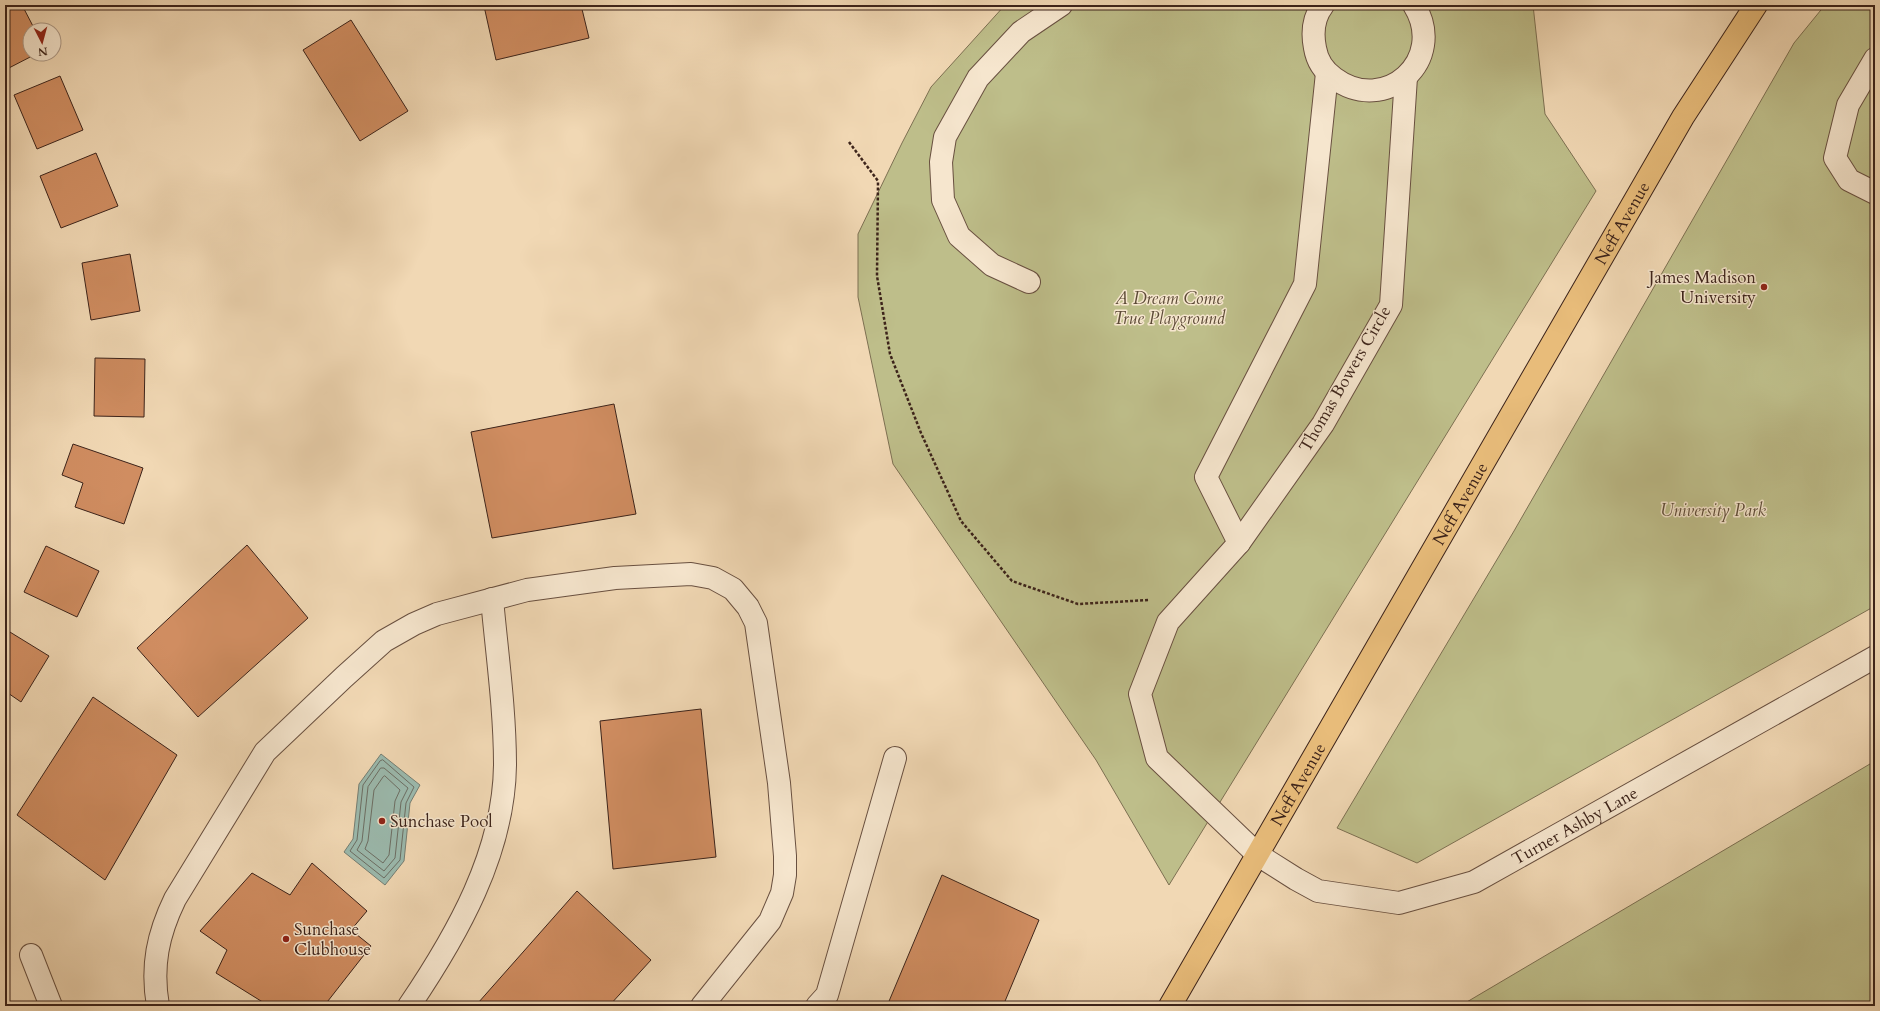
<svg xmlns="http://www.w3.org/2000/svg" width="1880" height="1011" font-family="Cardo,serif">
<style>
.green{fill:#bebe8a;stroke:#7d7052}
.water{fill:#9bbaae;stroke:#757e73}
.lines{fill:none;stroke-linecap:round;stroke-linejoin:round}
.shore{stroke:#6c6e64;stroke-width:1}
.building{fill:#d08d61;stroke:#3c231a}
.minor-casing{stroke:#695040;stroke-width:24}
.major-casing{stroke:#3c231a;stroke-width:24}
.path{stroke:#3c231a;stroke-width:2.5;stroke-dasharray:3 2;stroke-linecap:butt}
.minor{stroke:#f6e6ce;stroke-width:22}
.major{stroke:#e8bc7a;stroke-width:22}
.poi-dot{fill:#8f2418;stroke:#f6e6ce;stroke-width:1.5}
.labels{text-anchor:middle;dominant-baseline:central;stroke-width:3;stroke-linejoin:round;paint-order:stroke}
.street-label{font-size:17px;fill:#3c231a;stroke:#f6e6ce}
.poi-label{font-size:17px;fill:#3c231a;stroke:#f6e6ce;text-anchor:start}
.park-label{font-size:17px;font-style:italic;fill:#5c4a36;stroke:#f6e6ce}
</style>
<rect width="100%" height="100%" fill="#f1d8b4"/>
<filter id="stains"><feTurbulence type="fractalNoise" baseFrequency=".005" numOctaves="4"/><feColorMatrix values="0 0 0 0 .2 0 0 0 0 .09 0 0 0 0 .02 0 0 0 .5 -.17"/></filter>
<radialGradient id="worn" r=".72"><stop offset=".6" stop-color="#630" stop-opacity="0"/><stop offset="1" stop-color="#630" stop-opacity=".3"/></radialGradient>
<!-- green -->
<g class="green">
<polygon points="1005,5 1533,5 1545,114 1596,191 1169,885 1096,760 893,464 858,297 858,234 902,143 931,87"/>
<polygon points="1825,5 1875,5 1875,606 1417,863 1337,828 1514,531 1794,43"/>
<polygon points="1875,761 1875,1006 1460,1006"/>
</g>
<!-- water -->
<polygon class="water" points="381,754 420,785 410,803 404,861 385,885 344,852 353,839 359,784"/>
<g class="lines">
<!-- shore -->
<g class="shore">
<polygon points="383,760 414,787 406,803 400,860 384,878 350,851 357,840 363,785 380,761"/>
<polygon points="381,768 384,768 408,788 401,802 395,858 384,871 357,850 362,841 368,787"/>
<polygon points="385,776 400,790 395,801 389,855 383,863 365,849 368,841 374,790 383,777"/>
</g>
</g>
<!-- building -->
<g class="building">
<polygon points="5,5 22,5 35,30 30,30 30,54 36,54 5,70"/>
<polygon points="490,5 581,5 589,38 496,60 484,6"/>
<polygon points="351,20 408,111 360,141 303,50"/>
<polygon points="60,76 83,130 37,149 14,95"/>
<polygon points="96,153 118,206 61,228 40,176"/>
<polygon points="130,254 140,311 91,320 82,263"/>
<polygon points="95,358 145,359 144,417 94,416"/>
<polygon points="614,404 636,514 492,538 471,432"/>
<polygon points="73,444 143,468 124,524 75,507 83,483 62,475"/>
<polygon points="247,545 308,618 198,717 137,648"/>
<polygon points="46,546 99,571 77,617 24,592"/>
<polygon points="5,629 49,656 21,702 5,691"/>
<polygon points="93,697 177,755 105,880 17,815"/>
<polygon points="701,709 716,857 613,869 600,721"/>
<polygon points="312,863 367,911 351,930 371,946 324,1006 269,1006 216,973 227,950 200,931 252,873 290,895"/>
<polygon points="942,875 1039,920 1003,1006 887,1006"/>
<polygon points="577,891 651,960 609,1006 481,1006 478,1003"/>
</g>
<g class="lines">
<!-- minor casing -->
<g class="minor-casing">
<g id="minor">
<path d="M1323 5C1313 18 1312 33 1315 48 1317 60 1324 71 1334 78 1385 116 1448 60 1414 5"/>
<polyline points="1875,59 1848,105 1835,158 1849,180 1875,193"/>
<path id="s1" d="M1406 77 1391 305 1323 424 1239 543 1168 622 1140 694 1157 758 1258 855 1296 879 1318 891 1399 903 1474 882 1875 657"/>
<polyline points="1029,282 992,265 959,236 943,200 941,162 945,137 978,78 1021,32 1061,5"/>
<polyline points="1239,543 1206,477 1305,284 1327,73"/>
<polyline points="31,955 51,1006"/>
<path d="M158 1006C151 966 158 934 175 899L265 752 344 677 384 641 414 624 437 614 527 590 615 578 691 574 713 578 733 589 748 607 756 623 779 783 785 856V875L782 893 770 921 702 1006"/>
<path d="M409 1006C457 935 504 853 505 765 505 710 497 654 492 599"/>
<polyline points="817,1006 827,995 895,758"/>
</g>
</g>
<!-- major casing -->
<g class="major-casing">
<g id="major">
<path id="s2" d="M1170 1006 1683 117 1756 5"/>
</g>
</g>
<!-- path -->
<polyline class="path" points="849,142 878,181 877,276 890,354 921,433 961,521 1012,581 1078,604 1149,600"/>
<!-- minor -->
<use href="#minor" class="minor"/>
<!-- major -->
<use href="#major" class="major"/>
</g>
<!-- markers -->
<g class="poi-dot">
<circle cx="1764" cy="287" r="4"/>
<circle cx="382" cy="821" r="4"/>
<circle cx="286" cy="939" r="4"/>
</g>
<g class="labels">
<!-- street labels -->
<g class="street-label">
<text stroke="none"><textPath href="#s2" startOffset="904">Neff Avenue</textPath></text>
<text transform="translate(1345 379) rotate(-60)">Thomas Bowers Circle</text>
<text stroke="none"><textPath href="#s2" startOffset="580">Neff Avenue</textPath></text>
<text stroke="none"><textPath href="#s2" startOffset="256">Neff Avenue</textPath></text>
<text stroke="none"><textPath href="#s1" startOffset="1246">Turner Ashby Lane</textPath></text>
</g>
<!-- poi labels -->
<g class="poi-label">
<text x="1756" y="277" text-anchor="end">James Madison<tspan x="1756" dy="20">University</tspan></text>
<text x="390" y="821">Sunchase Pool</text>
<text x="294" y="929">Sunchase<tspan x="294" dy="20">Clubhouse</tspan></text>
</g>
<!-- park labels -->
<g class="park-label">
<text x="1169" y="298">A Dream Come<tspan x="1169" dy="20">True Playground</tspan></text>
<text x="1713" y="510">University Park</text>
</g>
</g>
<!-- margin -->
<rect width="1880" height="1011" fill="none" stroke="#f1d8b4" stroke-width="20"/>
<rect x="6" y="6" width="1868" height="999" fill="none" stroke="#3c231a" stroke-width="2"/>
<rect x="10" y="10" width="1860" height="991" fill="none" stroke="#3c231a"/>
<!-- north arrow -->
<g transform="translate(42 42) rotate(174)"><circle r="19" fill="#f6e6ce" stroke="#ac9886"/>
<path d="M0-3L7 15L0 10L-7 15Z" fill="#8f2418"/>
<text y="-6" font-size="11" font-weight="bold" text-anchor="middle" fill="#3c231a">N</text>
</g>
<rect width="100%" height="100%" filter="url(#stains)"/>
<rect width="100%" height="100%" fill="url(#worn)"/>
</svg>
